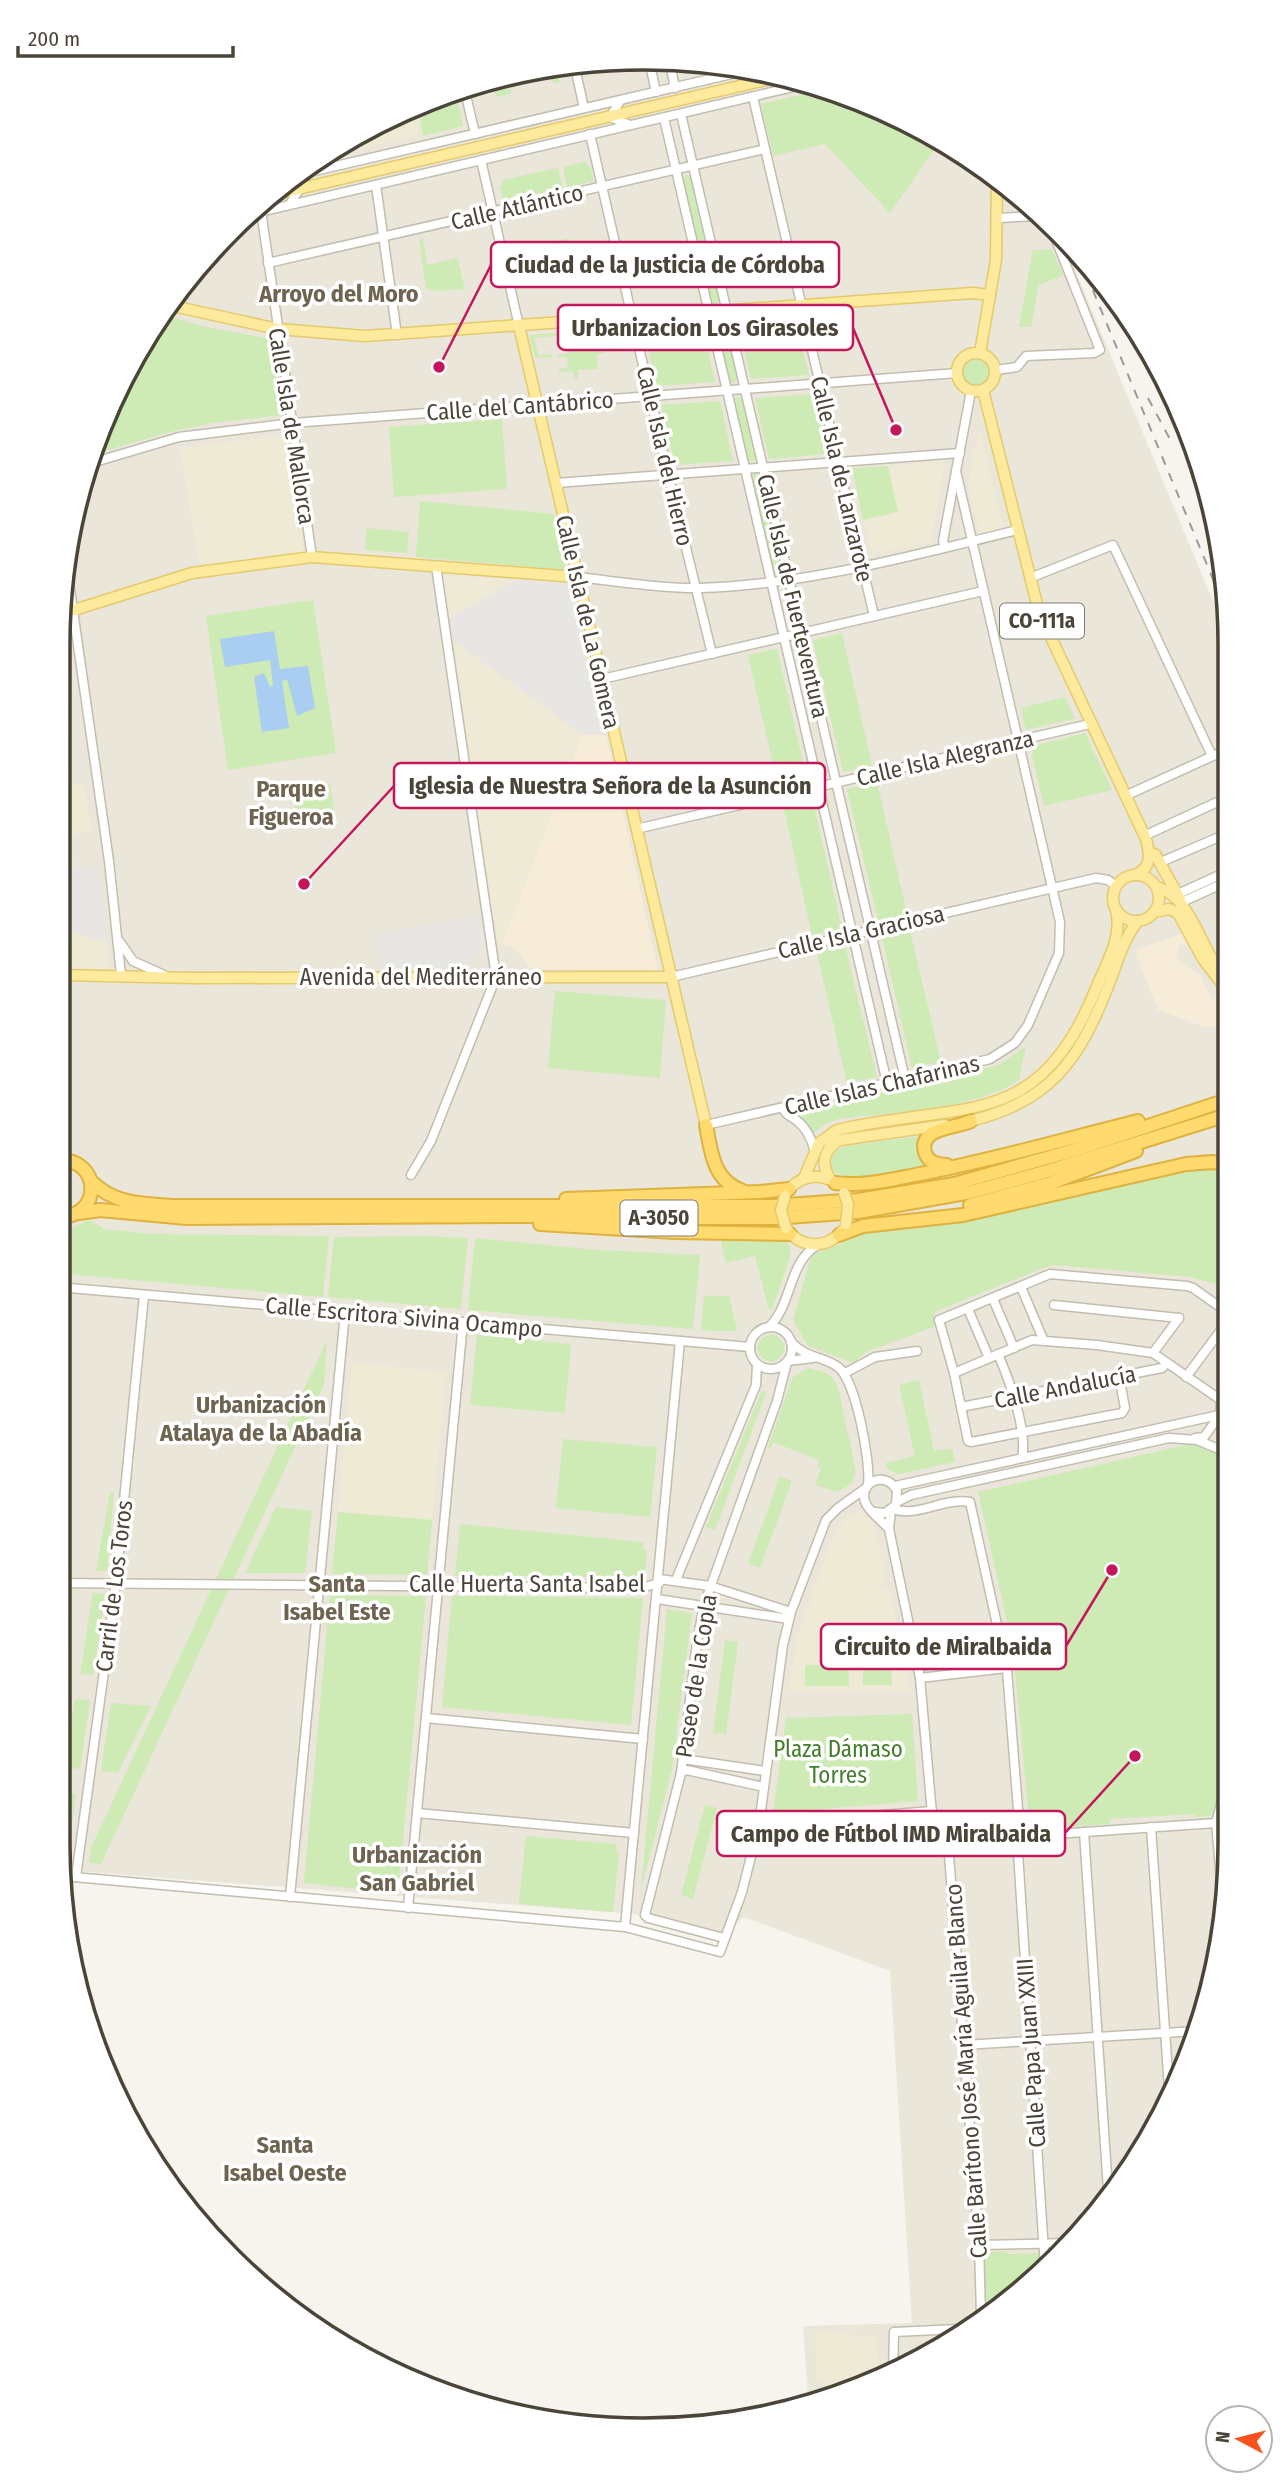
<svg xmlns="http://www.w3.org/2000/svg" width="1288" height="2488" font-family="'Fira Sans Condensed',sans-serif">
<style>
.residential{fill:#eae6da}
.commercial{fill:#f7ecd8}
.education{fill:#efead6}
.green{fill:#ceeab5}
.parking{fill:#e8e6e3}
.water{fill:#a9cef1}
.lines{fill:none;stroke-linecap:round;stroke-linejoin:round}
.minor-casing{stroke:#c2bdae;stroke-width:11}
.major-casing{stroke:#e5ca6b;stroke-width:13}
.highway-casing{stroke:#dfb13d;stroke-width:16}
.minor{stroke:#fff;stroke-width:8}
.major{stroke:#feea9d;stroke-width:10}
.highway{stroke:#feda6f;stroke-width:12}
.rail{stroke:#9a9a9a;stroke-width:2;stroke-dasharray:9 9;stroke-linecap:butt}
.major-bridge-casing{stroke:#e5ca6b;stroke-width:13;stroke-linecap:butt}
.major-bridge{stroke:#feea9d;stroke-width:10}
.labels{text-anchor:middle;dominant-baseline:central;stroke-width:7;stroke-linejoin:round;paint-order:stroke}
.shield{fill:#fff;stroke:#817d74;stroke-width:2}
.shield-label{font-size:21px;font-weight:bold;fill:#4b4539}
.street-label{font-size:23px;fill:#4b4539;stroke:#fff}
.park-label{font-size:23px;fill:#437e2b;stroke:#fff}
.neighbourhood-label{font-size:24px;font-weight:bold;fill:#6e6450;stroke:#fff}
.rim{fill:none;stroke:#4b4539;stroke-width:3.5}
.leader{fill:none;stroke:#c2185b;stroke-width:2.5}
.callout-dot{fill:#c2185b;stroke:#fff;stroke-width:2.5}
.callout{fill:#fff;stroke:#c2185b;stroke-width:2.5}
.callout-label{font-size:24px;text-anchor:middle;font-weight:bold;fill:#4b4539}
</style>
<rect width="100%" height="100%" fill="#f6f4ec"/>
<!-- residential -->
<polygon class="residential" points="682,59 795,78 903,118 1001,179 1063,241 1225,630 1229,1882 1210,1995 1170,2103 1059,2258 903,2370 808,2399 803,2326 912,2323 890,1971 744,1917 720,1933 647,1915 62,1870 58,1844 59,606 78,493 118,385 179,287 257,204 351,136 455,89 567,63"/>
<!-- commercial -->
<g class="commercial">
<polygon points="582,735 606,735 658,970 531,969 515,948 502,944"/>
<polygon points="1182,934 1186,943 1179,946 1177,952 1178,960 1201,975 1211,998 1224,1000 1226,1003 1227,1024 1223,1026 1205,1027 1158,1010 1140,966 1136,950"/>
</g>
<!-- education -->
<g class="education">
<polygon points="415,107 419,134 320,158 351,136"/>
<polygon points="979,429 1004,529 980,535 968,486"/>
<polygon points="287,434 304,553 199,565 180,449"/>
<polygon points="945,461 931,542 872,555 852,468"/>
<polygon points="442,575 517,580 449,618"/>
<polygon points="453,640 582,735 502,944 498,943 494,912 492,912"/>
<polygon points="84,783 91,831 69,835 74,870 64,871 72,931 98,941 106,940 110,969 59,968 59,786"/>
<polygon points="352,1363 446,1372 432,1520 338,1512"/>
<polygon points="858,1510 873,1522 875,1529 887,1581 879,1584 881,1591 889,1589 906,1667 909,1691 789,1692 797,1640 830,1542 844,1520"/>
<polygon points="815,2330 877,2338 878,2378 827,2393 827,2385 816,2379"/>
</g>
<!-- green -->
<g class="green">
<polygon points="557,67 560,82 554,83 546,73 528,83 518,80 515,88 508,87 512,93 496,97 493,82"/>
<polygon points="455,89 463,126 423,136 419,105"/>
<polygon points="826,89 903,118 938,144 890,213 825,144 773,156 761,104"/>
<polygon points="586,161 587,167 590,166 594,181 567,187 563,167"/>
<polygon points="558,168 563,188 523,197 522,193 514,195 515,199 504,202 500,187 503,185 502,180"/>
<polygon points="687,175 692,179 720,298 717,305 711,305 681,180"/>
<polygon points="423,238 427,265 457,258 465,289 431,291 430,289 426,289 419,239"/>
<polygon points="568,238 574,270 556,275 540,265 537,245"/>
<polygon points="1033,250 1052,250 1063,275 1039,285 1031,327 1019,327"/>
<polygon points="162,314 201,326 270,339 282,415 213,423 174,431 104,451 101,430 118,385"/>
<polygon points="794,315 809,375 751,379 737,319"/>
<polygon points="720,317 725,322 738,378 733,384 727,379 714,320"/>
<polygon points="702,322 715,382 657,386 643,326"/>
<polygon points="622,328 627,351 611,352 611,350 623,349 619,332 588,334 592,351 605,351 605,353 597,354 598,369 578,370 578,378 575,379 573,371 559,372 559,369 568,368 567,357 558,357 558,354 569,353 565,335 534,338 538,355 551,354 552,357 535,358 529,335"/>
<circle cx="976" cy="372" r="14"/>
<polygon points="814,394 828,454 769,459 755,398"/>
<polygon points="738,396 743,400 757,456 752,462 746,460 732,401"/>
<polygon points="720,401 733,461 675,465 661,405"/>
<polygon points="502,419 507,489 394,497 389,427"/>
<polygon points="888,466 898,512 863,520 852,468"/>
<polygon points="753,473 761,475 763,483 783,570 783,574 779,578 774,576 750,477"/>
<polygon points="420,501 554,514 566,570 416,557"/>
<polygon points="367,528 409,532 407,553 365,550"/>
<polygon points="313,600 336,753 228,770 206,616"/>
<polygon points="842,633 872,765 843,772 813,640"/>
<polygon points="777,649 807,780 778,787 748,655"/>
<polygon points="1065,697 1075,718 1026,730 1021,708"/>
<polygon points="1085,733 1112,790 1044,806 1032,755 1033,746"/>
<polygon points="877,782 907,914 878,920 847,789"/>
<polygon points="330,784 335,818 298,824 292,790"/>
<polygon points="812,797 842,929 812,935 783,804"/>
<polygon points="910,931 941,1062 912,1068 882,937"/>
<polygon points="845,946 877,1077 847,1083 817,953"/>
<polygon points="555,991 666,1000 660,1078 548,1068"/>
<path d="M1026 1046 1019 1080C975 1110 891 1112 838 1119L827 1123 812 1134 802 1120 792 1114 999 1065Z"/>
<path d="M921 1136 919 1148 926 1166 924 1169C901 1172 846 1188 831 1168L832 1158 837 1150 847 1146Z"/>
<polygon points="1209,1168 1227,1172 1227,1287 1191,1277 1055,1265 1043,1268 934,1312 936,1326 866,1352 854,1363 808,1346 793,1320 811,1257 816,1253 841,1244 852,1235 960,1221 1183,1170"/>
<polygon points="87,1221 92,1221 104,1229 152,1234 329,1236 323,1297 67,1274 72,1228"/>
<polygon points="426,1236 468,1238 461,1309 328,1297 334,1237"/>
<polygon points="475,1238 597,1250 700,1255 693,1329 468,1310"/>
<polygon points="720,1238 781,1238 790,1246 790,1257 772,1310 769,1310 755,1256 726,1263"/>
<polygon points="704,1296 729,1296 737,1331 707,1331 701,1329"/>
<polygon points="477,1335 571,1344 565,1413 470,1405"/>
<circle cx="771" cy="1348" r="13"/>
<polygon points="327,1340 324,1385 101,1864 89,1863 91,1848"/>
<path d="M808 1368C822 1371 833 1373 838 1388L856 1472 851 1484 837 1492 815 1485 821 1468 817 1466 819 1460 773 1442 771 1448 768 1447 793 1377Z"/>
<polygon points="919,1380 934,1451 952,1448 955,1462 898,1474 887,1469 886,1463 915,1456 899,1385"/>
<polygon points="762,1390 766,1393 715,1530 706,1527"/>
<polygon points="563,1439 657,1447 650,1517 556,1508"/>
<polygon points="1191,1444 1203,1447 1228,1461 1229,1755 1212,1816 1196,1817 1194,1814 1110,1819 1110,1824 1064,1827 1063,1822 1040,1824 1039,1828 1030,1829 1013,1648 978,1492"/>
<polygon points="780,1476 792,1481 760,1568 748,1564"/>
<polygon points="110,1492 114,1492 107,1571 96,1571"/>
<polygon points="276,1507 312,1511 305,1573 245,1573"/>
<polygon points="338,1512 432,1520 427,1575 332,1574"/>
<polygon points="460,1524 643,1542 643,1549 647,1550 645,1577 455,1576"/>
<polygon points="93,1593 105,1594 93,1675 80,1674"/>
<polygon points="330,1595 426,1596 398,1893 304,1883"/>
<polygon points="452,1596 643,1598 631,1725 442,1707"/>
<polygon points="667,1609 692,1613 672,1769 641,1890"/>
<polygon points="725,1640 738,1642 726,1734 713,1733"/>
<polygon points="891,1663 892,1685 863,1685 863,1664"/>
<polygon points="848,1664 849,1686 805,1686 805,1665"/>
<polygon points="75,1699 90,1700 80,1769 64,1767"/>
<polygon points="111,1703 151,1706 118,1773 101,1771"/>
<polygon points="912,1714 918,1801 773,1813 786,1718"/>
<polygon points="59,1792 76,1794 67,1860 60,1860 58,1844"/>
<polygon points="705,1805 717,1808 693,1899 681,1895"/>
<polygon points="526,1836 616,1844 616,1852 619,1852 613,1912 519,1904"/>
<polygon points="1007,2251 1008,2254 1039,2253 1039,2272 986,2310 984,2256 989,2256 989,2252"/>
</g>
<!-- parking -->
<g class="parking">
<polygon points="517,580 570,583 606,735 582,735 453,640 449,618"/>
<polygon points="98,866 109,940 98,941 72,931 64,871"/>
<polygon points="481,917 485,944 474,952 464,966 431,970 380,970 374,935"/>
</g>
<!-- water -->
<polygon class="water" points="274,631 280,669 308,666 315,708 297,716 287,679 282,681 289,728 262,732 254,677 264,673 270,687 273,685 270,660 225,667 220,639"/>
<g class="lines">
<!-- minor casing -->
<g class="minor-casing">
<g id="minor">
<polyline points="669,59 675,88"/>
<polyline points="649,60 656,92"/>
<polyline points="574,63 584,108"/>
<polyline points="464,87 475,134"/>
<polyline points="753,97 874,616"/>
<polyline points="620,101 610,117 630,125"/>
<polyline points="681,114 905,1079"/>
<polyline points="664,118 887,1083"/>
<polyline points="590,134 668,474 712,654"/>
<polyline points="481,160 519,326"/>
<polyline points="297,175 749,70"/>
<polyline points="290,180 300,188 290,204"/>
<polyline points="376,185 397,335"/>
<polyline points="261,211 312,557"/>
<polyline points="247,215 810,83"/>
<polyline points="998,218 1038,216"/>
<polyline points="268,263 765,149"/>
<polyline points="996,370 1017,367 1026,356 1094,353 1100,350 1052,230"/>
<polyline points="88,464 179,437 293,423 957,373"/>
<polyline points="556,483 960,453"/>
<polyline points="945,547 943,541 971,391"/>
<polyline points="66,562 109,861 121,975"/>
<path d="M577 577C616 581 661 589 699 588 807 585 913 555 1018 530"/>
<polyline points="1030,578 1113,545 1212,756"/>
<polyline points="602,679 983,591"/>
<polyline points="1125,796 1226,750"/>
<polyline points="636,829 1090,724"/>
<polyline points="1144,836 1226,798"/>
<polyline points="1161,862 1226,834"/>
<polyline points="1178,894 1226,872"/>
<polyline points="1182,902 1226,882"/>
<polyline points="120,942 133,961 164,975"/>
<polyline points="671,977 1096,878 1108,880 1116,886"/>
<path d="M783 1108C786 1116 790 1115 796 1120 807 1128 812 1140 815 1152"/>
<polyline points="706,1125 990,1059 1015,1043 1028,1025 1059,953 1060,922 956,471"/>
<polyline points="411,1175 431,1141 496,977 436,566"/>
<polyline points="58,1229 60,1218"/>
<polyline points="58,1287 750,1347"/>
<polyline points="1021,1287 1043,1339"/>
<polyline points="993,1299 1014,1348"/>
<polyline points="1054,1305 1179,1318"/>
<polyline points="968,1309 989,1358"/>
<circle cx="771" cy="1348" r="21"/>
<path d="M769 1327C793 1304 788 1261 818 1245"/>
<path d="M791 1342C807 1359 823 1356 838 1367 856 1380 871 1463 868 1485"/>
<polyline points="1153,1353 1179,1318"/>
<path d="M998 1354C1009 1379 1028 1432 1022 1458"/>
<polyline points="788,1361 813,1358"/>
<polyline points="845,1373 875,1357 917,1351"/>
<polyline points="954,1373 1032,1340 1097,1345 1153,1353 1228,1405"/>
<polyline points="1119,1376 1125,1408 1122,1413 971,1442 968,1441 954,1373 939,1320 1050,1274 1187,1286 1193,1288 1227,1312"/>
<polyline points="1186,1377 1227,1322"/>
<polyline points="961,1407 1162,1368 1167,1363"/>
<polyline points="1228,1422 1224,1434 1228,1449"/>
<polyline points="1195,1438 1204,1437 1220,1415 1221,1402"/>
<polyline points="895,1486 1228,1413"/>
<polyline points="897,1502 911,1495 1169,1438 1197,1440 1228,1453"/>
<path d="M892 1509C918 1518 944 1497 970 1502L1007 1670 1019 1822 934 1831"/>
<polyline points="891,1510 889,1529 920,1678 934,1836 939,1842 1216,1823"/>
<path d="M874 1512 885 1513 896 1505 897 1491C885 1468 856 1484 866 1504 871 1513 882 1521 889 1529"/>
<polyline points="659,1579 710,1586 791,1612"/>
<polyline points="676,1580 756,1385 757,1364"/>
<polyline points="58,1583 641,1588 659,1583"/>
<polyline points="657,1599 789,1619"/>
<polyline points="917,1667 1003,1650"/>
<polyline points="920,1678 1006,1668"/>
<polyline points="426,1718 643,1739"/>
<polyline points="683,1759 765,1771"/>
<polyline points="681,1773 685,1770 691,1771 764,1787"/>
<polyline points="417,1813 634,1833"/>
<polyline points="759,1825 932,1811"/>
<polyline points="1151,1827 1170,2103"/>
<polyline points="1084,1832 1108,2190"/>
<polyline points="1017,1837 1045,2268"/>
<polyline points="948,1842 979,2245 981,2314"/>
<polyline points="63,1876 625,1927 720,1952 742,1892 759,1825 783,1645 791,1612 826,1520 838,1508 866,1488"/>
<polyline points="76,1877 116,1583 144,1295"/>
<polyline points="290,1897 345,1312"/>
<polyline points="408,1908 463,1322"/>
<polyline points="1224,1913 1216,1823 1229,1774"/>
<polyline points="625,1927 680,1341"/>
<polyline points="724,1938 648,1918 645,1915 681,1773 697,1642 704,1605 777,1401 787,1362"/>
<polyline points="963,2045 1197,2031"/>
<polyline points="979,2245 1070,2243"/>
<polyline points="893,2373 894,2332 959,2329"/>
</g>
</g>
<!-- major casing -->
<g class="major-casing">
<g id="major">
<polyline points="268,196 783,76"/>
<polyline points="168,305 278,329 365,336 973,293 990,295"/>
<polyline points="519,326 706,1125"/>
<circle cx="976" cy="372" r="19"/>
<polyline points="980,353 996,260 997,176"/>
<path d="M983 390 1039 612 1146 839C1150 854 1152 867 1137 874"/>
<polyline points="59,612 74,610 192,573 312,557 577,577"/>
<polyline points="1155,854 1180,899"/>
<circle cx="1136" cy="898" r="23"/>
<path d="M1157 887C1193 897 1202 955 1226 980"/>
<polyline points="1155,912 1169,909 1178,913 1203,959 1226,989"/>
<polyline points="59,975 195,978 671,977"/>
<path d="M966 1122C1050 1103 1079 1061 1109 984 1117 964 1123 939 1138 921"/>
<path d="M804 1178 819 1143 837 1130C965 1100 1038 1134 1097 986 1107 962 1123 936 1116 910"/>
<path d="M831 1180C820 1165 823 1149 840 1140L945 1125"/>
<path d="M786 1193C797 1178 814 1173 831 1180"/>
<path d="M787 1229C801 1249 827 1249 842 1231"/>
</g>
</g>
<!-- highway casing -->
<g class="highway-casing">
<g id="highway">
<path d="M706 1125C711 1152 713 1181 743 1191"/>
<path d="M947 1165C937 1164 928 1163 925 1152 918 1127 958 1128 971 1121"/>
<path d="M91 1181C113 1204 142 1204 172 1206H772L858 1200 954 1184 1075 1150 1227 1100"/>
<path d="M835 1183C863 1187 893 1179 920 1174 993 1160 1066 1139 1138 1121"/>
<polyline points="566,1199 760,1192 789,1189"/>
<polyline points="970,1205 1051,1183 1136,1151"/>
<polyline points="79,1213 100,1210 187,1218 524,1216 691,1218 773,1218 858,1212 971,1192 1048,1171 1227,1115"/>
<path d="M58 1217C103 1218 102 1158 58 1160"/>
<polyline points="540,1224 675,1232 790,1234"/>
<polyline points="839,1235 863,1226 963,1215 1186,1164 1213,1162 1227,1165"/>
</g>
</g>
<!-- minor -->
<use href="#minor" class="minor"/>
<!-- major -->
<use href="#major" class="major"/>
<!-- highway -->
<use href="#highway" class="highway"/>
<!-- rail -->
<g class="rail">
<polyline points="1079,257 1225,608"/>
<polyline points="1148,398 1172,443"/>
</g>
<!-- major-bridge casing -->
<g class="major-bridge-casing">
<g id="major-bridge">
<polyline points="844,1193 848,1204 846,1224"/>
<polyline points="785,1196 781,1210 786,1228"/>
</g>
</g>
<!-- major-bridge -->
<use href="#major-bridge" class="major-bridge"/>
</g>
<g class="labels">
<!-- shield labels -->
<g class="shield">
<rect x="1000" y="603.5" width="84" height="35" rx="5"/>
<rect x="620.5" y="1200.5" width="77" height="35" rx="5"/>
</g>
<g class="shield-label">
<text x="1042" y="621">CO-111a</text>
<text x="659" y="1218">A-3050</text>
</g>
<!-- street labels -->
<g class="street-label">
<text transform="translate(517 207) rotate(-13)">Calle Atlántico</text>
<text transform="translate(520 406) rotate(-4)">Calle del Cantábrico</text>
<text transform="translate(292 426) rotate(81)">Calle Isla de Mallorca</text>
<text transform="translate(665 456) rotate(77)">Calle Isla del Hierro</text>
<text transform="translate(842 479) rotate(77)">Calle Isla de Lanzarote</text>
<text transform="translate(793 596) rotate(77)">Calle Isla de Fuerteventura</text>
<text transform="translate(588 622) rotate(77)">Calle Isla de La Gomera</text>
<text transform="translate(945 758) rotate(-13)">Calle Isla Alegranza</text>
<text transform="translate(861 932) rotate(-13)">Calle Isla Graciosa</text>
<text x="421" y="977">Avenida del Mediterráneo</text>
<text transform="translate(882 1085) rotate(-13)">Calle Islas Chafarinas</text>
<text transform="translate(404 1317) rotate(5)">Calle Escritora Sivina Ocampo</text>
<text transform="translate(1065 1387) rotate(-11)">Calle Andalucía</text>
<text x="527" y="1584">Calle Huerta Santa Isabel</text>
<text transform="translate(114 1586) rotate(-83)">Carril de Los Toros</text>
<text transform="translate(696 1676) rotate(-81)">Paseo de la Copla</text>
<text transform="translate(1031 2053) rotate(-94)">Calle Papa Juan XXIII</text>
<text transform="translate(966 2071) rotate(-94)">Calle Barítono José María Aguilar Blanco</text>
</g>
<!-- park labels -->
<g class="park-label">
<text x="838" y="1749">Plaza Dámaso<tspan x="838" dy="26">Torres</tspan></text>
</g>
<!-- neighbourhood labels -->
<g class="neighbourhood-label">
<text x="339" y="294">Arroyo del Moro</text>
<text x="291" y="789">Parque<tspan x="291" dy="28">Figueroa</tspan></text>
<text x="261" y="1405">Urbanización<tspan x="261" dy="28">Atalaya de la Abadía</tspan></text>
<text x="337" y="1584">Santa<tspan x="337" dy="28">Isabel Este</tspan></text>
<text x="417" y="1855">Urbanización<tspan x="417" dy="28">San Gabriel</tspan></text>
<text x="285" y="2145">Santa<tspan x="285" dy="28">Isabel Oeste</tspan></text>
</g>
</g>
<!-- crop -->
<path d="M0 0H1288V2488H0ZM644 70H644A574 574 0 0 1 1218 644V1844A574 574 0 0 1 644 2418H644A574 574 0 0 1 70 1844V644A574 574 0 0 1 644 70Z" fill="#fff" fill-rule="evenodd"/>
<path class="rim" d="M644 70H644A574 574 0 0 1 1218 644V1844A574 574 0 0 1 644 2418H644A574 574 0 0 1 70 1844V644A574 574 0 0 1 644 70Z"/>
<!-- callouts -->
<path class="leader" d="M439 367L491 265M896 430L853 328M304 884L394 786M1112 1570L1066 1646M1135 1756L1065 1833"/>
<g class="callout-dot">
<circle cx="439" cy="367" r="7"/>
<circle cx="896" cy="430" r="7"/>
<circle cx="304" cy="884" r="7"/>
<circle cx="1112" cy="1570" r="7"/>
<circle cx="1135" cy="1756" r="7"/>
</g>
<g class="callout">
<rect x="491" y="242" width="348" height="45" rx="7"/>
<rect x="558" y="305" width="295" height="45" rx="7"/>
<rect x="394" y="763" width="431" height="45" rx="7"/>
<rect x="821" y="1624" width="245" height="45" rx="7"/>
<rect x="717" y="1811" width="348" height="45" rx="7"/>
</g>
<g class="callout-label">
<text x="665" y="273">Ciudad de la Justicia de Córdoba</text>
<text x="705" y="336">Urbanizacion Los Girasoles</text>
<text x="610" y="794">Iglesia de Nuestra Señora de la Asunción</text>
<text x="943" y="1655">Circuito de Miralbaida</text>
<text x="891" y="1842">Campo de Fútbol IMD Miralbaida</text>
</g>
<!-- north arrow -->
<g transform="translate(1239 2439) rotate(277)"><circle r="33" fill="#ffffff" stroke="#b7b5b0" stroke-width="2"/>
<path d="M0-5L12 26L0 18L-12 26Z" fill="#fa521e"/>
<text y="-10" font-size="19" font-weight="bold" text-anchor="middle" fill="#4b4539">N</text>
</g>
<!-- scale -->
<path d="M18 46v10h215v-10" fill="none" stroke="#4b4539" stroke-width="3.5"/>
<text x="28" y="46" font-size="21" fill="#4b4539" stroke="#ffffff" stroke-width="5" paint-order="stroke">200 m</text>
</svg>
